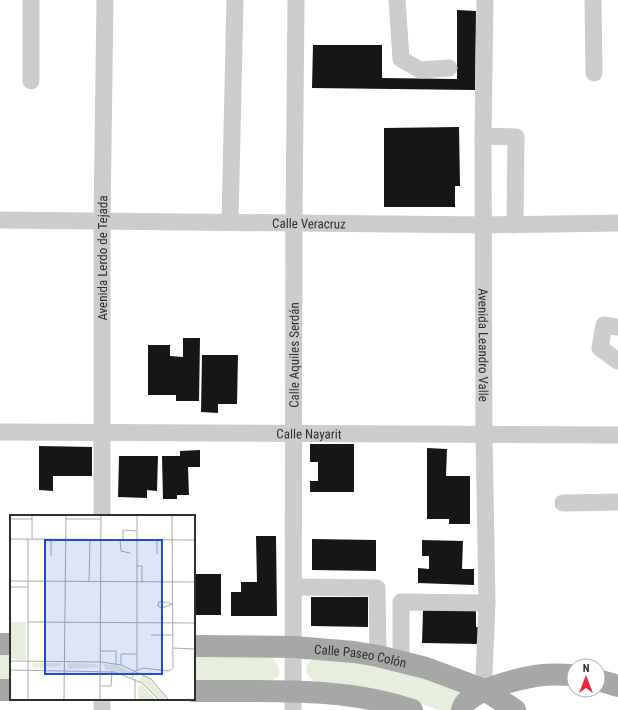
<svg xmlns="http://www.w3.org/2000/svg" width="618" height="710" font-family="'Roboto Condensed',sans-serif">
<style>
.green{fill:#e6eedc}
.building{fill:#161616}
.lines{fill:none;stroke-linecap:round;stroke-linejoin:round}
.minor{stroke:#ccc;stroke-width:17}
.major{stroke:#a7a7a7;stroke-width:22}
.labels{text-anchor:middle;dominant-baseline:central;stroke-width:4;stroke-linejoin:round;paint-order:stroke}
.street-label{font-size:13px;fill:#2f2f2f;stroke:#fff}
.inset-road{fill:none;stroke:#acacac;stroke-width:1}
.view{fill:#1d4ed8;fill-opacity:0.15;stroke:#1d4ed8;stroke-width:2}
.inset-edge{fill:none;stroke:#2f2f2f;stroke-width:2}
</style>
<rect width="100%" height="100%" fill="#fff"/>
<!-- green -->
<g class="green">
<rect x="0" y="653" width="11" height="28"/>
<polygon points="194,654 271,657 276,662 280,672 278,677 273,680 194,682"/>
<path d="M317 657 375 662 468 692 456 710H439L407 699 317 683C303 675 302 664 317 657Z"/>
</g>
<!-- building -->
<g class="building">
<polygon points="457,10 476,11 475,90 312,88 313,45 382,45 382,78 457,79"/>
<polygon points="459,127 460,186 455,186 455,207 384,207 384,128"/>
<polygon points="183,338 200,338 199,401 176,401 176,395 148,395 148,345 170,345 170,356 183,357"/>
<polygon points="202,355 238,355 237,404 218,404 218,413 201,412"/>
<polygon points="310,444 354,444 354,492 310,492 310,481 318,481 318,462 310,462"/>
<polygon points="39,446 92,447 92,476 53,476 53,491 39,490"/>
<polygon points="427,448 447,449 446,476 470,476 470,524 449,524 449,519 427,519"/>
<polygon points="200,450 200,467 188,467 189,495 177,495 177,499 163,499 162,456 180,456 180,451"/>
<polygon points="119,456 158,456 157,491 147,490 147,498 118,497"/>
<polygon points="256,536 276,536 277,616 231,616 231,592 241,592 241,582 257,582"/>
<polygon points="312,539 376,540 376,571 312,570"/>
<polygon points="422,540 463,541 462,569 474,569 474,585 418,583 418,568 429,569 429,556 422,556"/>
<rect x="194" y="574" width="27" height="41"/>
<polygon points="311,597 368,597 368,627 311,626"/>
<polygon points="423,610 476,611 476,627 480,627 480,644 422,643"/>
</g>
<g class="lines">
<!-- minor -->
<g class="minor">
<polyline points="397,0 401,59 420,70 449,68"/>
<path id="s1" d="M485 0 483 136 484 435 487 603 484 675 485 690"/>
<polyline points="593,0 594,73"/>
<polyline points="31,81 31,0"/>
<polyline points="483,136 516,137 515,225"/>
<path id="s2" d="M0 220 484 225 618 223"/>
<polyline points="230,222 235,0"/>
<polyline points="618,327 604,325 600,348 618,361"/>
<path id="s3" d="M0 432 618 435"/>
<polyline points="563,503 618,502"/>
<path id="s4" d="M102 516V221L105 0"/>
<polyline points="294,587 377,588 378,656"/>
<polyline points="401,661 401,602 487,603"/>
<polyline points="102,710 102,699"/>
<path id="s5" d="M293 710 294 222 296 0"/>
</g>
<!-- major -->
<g class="major">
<polyline points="0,644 11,644"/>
<path id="s6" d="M194 646 294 647 354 652 378 656 426 668 485 690 515 710"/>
<polyline points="598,680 618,686"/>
<polyline points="0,690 11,690"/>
<path d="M194 691C267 692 342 686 412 710"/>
<path d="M462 710C465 690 525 677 543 675 554 674 564 675 574 675"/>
</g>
</g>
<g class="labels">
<!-- street labels -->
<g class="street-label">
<text stroke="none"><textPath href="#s2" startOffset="309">Calle Veracruz</textPath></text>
<text stroke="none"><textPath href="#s4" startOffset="258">Avenida Lerdo de Tejada</textPath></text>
<text stroke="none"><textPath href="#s1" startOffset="345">Avenida Leandro Valle</textPath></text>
<text stroke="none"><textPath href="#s5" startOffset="355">Calle Aquiles Serdán</textPath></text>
<text stroke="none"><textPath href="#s3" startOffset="309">Calle Nayarit</textPath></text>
<text stroke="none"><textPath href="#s6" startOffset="167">Calle Paseo Colón</textPath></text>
</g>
</g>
<!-- overview -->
<g transform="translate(10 515)">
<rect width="185" height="185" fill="#fff"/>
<path d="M0 107H16V145L0 144ZM22 148H51V151L23 153ZM59 148 86 149 88 152 59 154 57 150ZM94 149 106 150 122 157 121 160 95 154ZM133 159 138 162 159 185H149L129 165ZM131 169 138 176 146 185H128V172Z" fill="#e6eedc"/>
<path class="inset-road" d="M0 4H22M55 4H91M0 24 185 25M22 24V0M110 25 111 36 120 38M113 25V15L127 16M147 25V39M41 41V24M126 51H132V68M0 66 185 67M79 67 80 25M0 72H18M149 87H154L163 89 152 93 148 91ZM18 107 185 108M141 120H163M163 133 185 134M91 136H106V149M0 146 91 147 111 150 141 164 159 185M111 150V139H127M0 155 105 157 132 168 149 185M127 155V0M123 163V157L133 153 159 156 163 153 162 0M125 164V185M91 171H101L102 156M18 185V24M54 185 56 0M90 185 91 0"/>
<path class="view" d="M35 25H152V159H35Z"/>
<rect width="185" height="185" class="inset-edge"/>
</g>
<!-- north arrow -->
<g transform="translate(586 678)"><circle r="19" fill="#ffffff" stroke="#acacac"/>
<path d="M0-3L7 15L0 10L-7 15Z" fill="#f2263c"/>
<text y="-6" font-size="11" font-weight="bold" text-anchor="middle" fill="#2f2f2f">N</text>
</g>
</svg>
